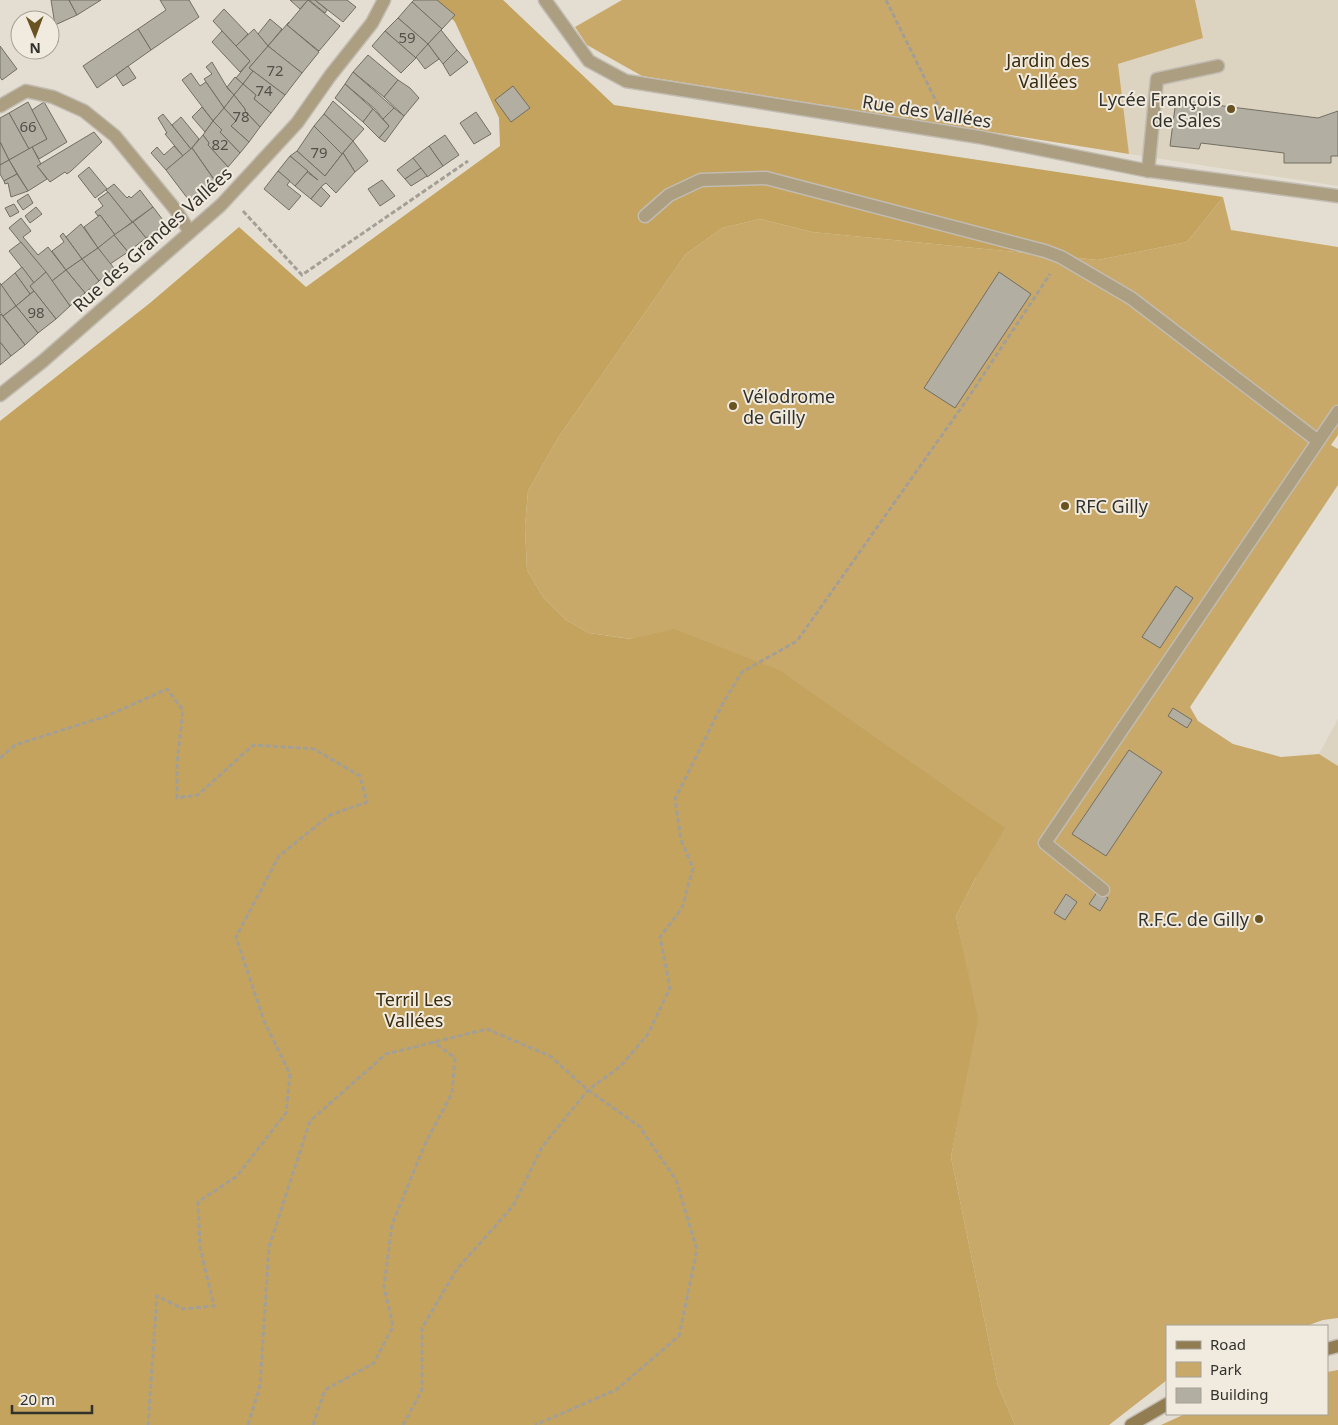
<svg xmlns="http://www.w3.org/2000/svg" width="1338" height="1425" font-family="'Noto Sans',sans-serif">
<style>
.built{fill:#dcd3c0}
.green{fill:#c8a96a}
.forest{fill:#c3a35d}
.building{fill:#b3aea2;stroke:#736e63}
.lines{fill:none;stroke-linecap:round;stroke-linejoin:round}
.service-casing{stroke:#c1bbb1;stroke-width:15}
.minor-casing{stroke:#c1bbb1;stroke-width:15}
.secondary-casing{stroke:#c1bbb1;stroke-width:15}
.path{stroke:#a49f96;stroke-width:3;stroke-dasharray:5 2.5;stroke-linecap:butt}
.service{stroke:#ac9e81;stroke-width:12}
.minor{stroke:#ac9e81;stroke-width:12}
.secondary{stroke:#927d52;stroke-width:12}
.poi-dot{fill:#695322;stroke:#f1ebdf;stroke-width:2}
.labels{text-anchor:middle;dominant-baseline:central;stroke-width:4;stroke-linejoin:round;paint-order:stroke}
.number-label{font-size:15px;fill:#53504a}
.park-label{font-size:18px;fill:#392b0c;stroke:#f1ebdf}
.poi-label{font-size:18px;fill:#33312c;stroke:#f1ebdf;text-anchor:end}
.street-label{font-size:18px;fill:#33312c;stroke:#f1ebdf}
</style>
<rect width="100%" height="100%" fill="#e4ded2"/>
<!-- built -->
<g class="built">
<polygon points="1195,0 1338,0 1338,186 1129,154 1118,64 1203,38"/>
<polygon points="1338,719 1338,766 1319,754"/>
</g>
<!-- green -->
<g class="green">
<polygon points="622,0 1195,0 1203,38 1118,64 1129,154 642,76 587,45 575,27"/>
<polygon points="1223,197 1231,230 1338,247 1338,435 1331,445 1338,449 1338,485 1190,707 1198,721 1233,744 1281,757 1319,754 1338,766 1338,1318 1323,1320 1306,1326 1167,1326 1167,1380 1109,1425 1015,1425 998,1386 951,1157 977,1019 956,916 976,877 639,638 632,639 589,633 566,620 543,597 527,570 525,527 528,491 558,438 685,255 722,228 760,219 812,232 1098,260 1187,242"/>
<polygon points="1338,1370 1338,1425 1161,1425 1185,1414 1327,1414 1327,1372"/>
</g>
<!-- forest -->
<polygon class="forest" points="435,0 503,0 614,105 1223,197 1187,242 1098,260 812,232 760,219 722,228 685,255 558,438 528,491 525,527 527,570 543,597 566,620 589,633 631,639 674,629 779,670 1005,828 976,877 956,916 978,1019 951,1157 998,1386 1015,1425 0,1425 0,421 150,303 239,227 306,287 500,146 499,118 455,22"/>
<!-- building -->
<g class="building">
<polygon points="51,0 69,0 77,15 55,25"/>
<polygon points="69,0 101,0 77,15"/>
<polygon points="160,0 189,0 199,17 151,50 138,29 166,10"/>
<polygon points="290,0 308,0 300,9"/>
<polygon points="308,0 340,26 319,51 287,25"/>
<polygon points="309,0 315,0 327,10 325,13"/>
<polygon points="315,0 347,0 356,7 343,22"/>
<polygon points="414,0 437,0 455,15 442,29 412,2"/>
<polygon points="412,2 442,29 428,44 398,18"/>
<polygon points="224,9 248,34 236,46 213,21"/>
<polygon points="398,18 428,44 416,58 385,31"/>
<polygon points="270,19 282,29 268,46 258,34"/>
<polygon points="289,22 287,25 319,52 302,73 268,46"/>
<polygon points="56,25 58,42 50,43 50,26"/>
<polygon points="138,29 151,50 97,88 83,66"/>
<polygon points="254,29 268,46 249,68 253,71 243,84 236,78 250,61 236,46"/>
<polygon points="441,30 457,50 443,64 428,44"/>
<polygon points="222,31 250,61 240,72 212,42"/>
<polygon points="385,31 416,58 401,73 372,46"/>
<polygon points="428,44 439,59 425,69 416,57"/>
<polygon points="0,46 17,69 2,80 0,77"/>
<polygon points="268,46 302,73 285,95 249,68"/>
<polygon points="457,50 468,62 450,76 443,64"/>
<polygon points="368,55 398,80 384,97 353,72"/>
<polygon points="212,62 228,89 234,95 224,108 204,79 212,74 206,67"/>
<polygon points="128,66 136,78 123,86 116,75"/>
<polygon points="253,71 285,95 271,113 254,99 256,95 243,84"/>
<polygon points="353,72 394,108 383,119 375,109 345,84"/>
<polygon points="191,73 200,86 206,82 224,108 213,121 182,80"/>
<polygon points="235,77 243,84 234,95 227,87"/>
<polygon points="398,80 410,88 419,98 404,116 384,97"/>
<polygon points="243,84 256,95 254,99 271,113 260,127 245,111 245,109 234,95"/>
<polygon points="345,84 373,109 363,122 335,98"/>
<polygon points="513,86 530,108 511,122 495,100"/>
<polygon points="234,95 245,109 245,111 260,127 249,142 231,126 236,121 224,108"/>
<polygon points="1176,100 1318,118 1338,111 1338,156 1331,156 1331,163 1284,163 1284,153 1201,143 1199,149 1170,146"/>
<polygon points="333,101 364,129 353,141 324,114"/>
<polygon points="28,102 47,139 29,149 9,113"/>
<polygon points="44,102 67,142 39,159 32,147 47,139 32,110"/>
<polygon points="202,107 213,121 205,132 192,117"/>
<polygon points="224,108 236,121 231,126 249,142 240,153 220,132 222,130 213,121"/>
<polygon points="394,108 404,116 385,142 379,138 389,126 383,119"/>
<polygon points="373,109 389,126 379,138 363,122"/>
<polygon points="476,112 491,134 474,144 460,123"/>
<polygon points="9,113 29,149 9,160 0,142 0,118"/>
<polygon points="163,114 191,149 183,156 165,134 167,133 158,118"/>
<polygon points="324,114 353,141 342,154 314,126"/>
<polygon points="181,117 199,139 191,149 172,125"/>
<polygon points="213,121 222,130 220,132 240,153 228,167 208,145 209,143 203,135"/>
<polygon points="314,126 342,154 325,176 297,151"/>
<polygon points="94,132 102,142 71,171 67,174 65,172 50,182 37,166"/>
<polygon points="203,135 209,143 208,145 228,167 216,182 192,148"/>
<polygon points="445,135 459,155 443,166 429,146"/>
<polygon points="353,141 368,161 355,172 343,153"/>
<polygon points="0,142 9,160 0,165"/>
<polygon points="174,146 183,156 166,170 151,153 157,147 164,155"/>
<polygon points="429,146 443,166 427,177 413,158"/>
<polygon points="32,147 41,164 37,166 47,179 28,191 9,160"/>
<polygon points="192,148 215,181 191,203 166,170"/>
<polygon points="297,151 325,176 343,153 355,172 336,193 326,183 323,185 311,199 295,186 307,172 318,180 290,156"/>
<polygon points="290,156 308,171 295,186 278,171"/>
<polygon points="413,158 421,168 405,179 397,170"/>
<polygon points="9,160 17,174 4,181 0,174 0,165"/>
<polygon points="89,167 107,189 95,198 78,176"/>
<polygon points="421,168 427,176 411,186 405,179"/>
<polygon points="278,171 290,181 287,185 301,196 289,210 264,189"/>
<polygon points="17,174 28,191 11,197 8,183 5,184 4,181"/>
<polygon points="382,180 395,196 380,206 368,189"/>
<polygon points="114,184 127,198 129,196 131,198 140,190 153,207 132,222 106,190"/>
<polygon points="321,187 330,196 321,207 311,199"/>
<polygon points="108,192 132,222 115,235 100,215 98,216 95,212 103,206 98,199"/>
<polygon points="28,194 33,203 23,210 17,201"/>
<polygon points="14,204 19,212 10,217 5,208"/>
<polygon points="36,207 42,214 30,223 25,216"/>
<polygon points="153,207 166,224 146,238 133,222"/>
<polygon points="100,215 115,235 98,248 84,227"/>
<polygon points="21,218 31,231 23,237 38,255 48,247 66,270 52,281 9,228"/>
<polygon points="133,222 146,238 128,252 114,235"/>
<polygon points="81,224 98,248 82,259 66,237"/>
<polygon points="63,233 82,259 66,270 52,251 64,242 60,236"/>
<polygon points="114,235 128,252 110,264 98,248"/>
<polygon points="21,242 46,272 34,283 9,251"/>
<polygon points="98,248 114,268 99,281 82,259"/>
<polygon points="82,259 99,281 85,293 66,270"/>
<polygon points="22,267 34,283 30,286 34,291 30,294 15,273"/>
<polygon points="66,270 85,293 70,306 52,281"/>
<polygon points="46,272 70,306 56,319 30,286"/>
<polygon points="999,272 1031,294 955,408 924,388"/>
<polygon points="15,273 30,294 16,306 1,285"/>
<polygon points="0,283 16,306 3,316 0,312"/>
<polygon points="34,291 56,319 38,333 16,306"/>
<polygon points="16,306 38,333 25,345 3,316"/>
<polygon points="1,314 25,345 11,356 0,342 0,315"/>
<polygon points="0,342 11,356 0,365"/>
<polygon points="1176,586 1193,598 1160,648 1142,637"/>
<polygon points="1173,708 1192,720 1187,728 1168,716"/>
<polygon points="1129,750 1162,772 1106,856 1072,834"/>
<polygon points="1098,891 1108,898 1100,911 1089,904"/>
<polygon points="1066,894 1077,902 1065,920 1054,913"/>
</g>
<g class="lines">
<!-- service casing -->
<g class="service-casing">
<g id="service">
<polyline points="1148,171 1157,79 1218,66"/>
<polyline points="645,216 669,195 701,180 766,178 1045,251 1061,257 1131,298 1318,441"/>
<polyline points="1103,890 1045,843 1338,412"/>
</g>
</g>
<!-- minor casing -->
<g class="minor-casing">
<g id="minor">
<polyline points="545,0 589,61 626,81 979,137 1144,170 1338,196"/>
<polyline points="0,106 26,91 53,97 84,111 115,136 175,209 190,232"/>
<polyline points="0,395 43,361 221,205 297,123 330,76 372,23 384,0"/>
</g>
</g>
<!-- secondary casing -->
<g class="secondary-casing">
<g id="secondary">
<polyline points="1327,1349 1338,1346"/>
<polyline points="1131,1425 1167,1404"/>
</g>
</g>
<!-- path -->
<g class="path">
<polyline points="886,0 941,111"/>
<polyline points="243,211 302,275 468,161"/>
<polyline points="0,758 15,745 107,716 167,689 183,710 177,763 177,798 198,795 253,745 314,749 360,776 367,802 330,815 279,856 236,937 264,1021 290,1074 286,1113 237,1176 198,1202 200,1247 214,1306 183,1309 157,1296 148,1425"/>
<polyline points="248,1425 260,1386 269,1247 310,1121 386,1054 487,1029 550,1056 588,1090 639,1126 676,1180 697,1250 679,1336 616,1390 535,1425"/>
<polyline points="313,1425 325,1390 374,1363 393,1326 384,1287 392,1224 426,1142 452,1093 455,1058 434,1042"/>
<polyline points="403,1425 422,1390 422,1328 457,1269 513,1206 542,1147 588,1090 621,1066 648,1034 670,988 660,937 682,908 693,868 681,840 675,799 723,703 742,672 797,641 966,401 1050,274"/>
</g>
<!-- service -->
<use href="#service" class="service"/>
<!-- minor -->
<use href="#minor" class="minor"/>
<!-- secondary -->
<use href="#secondary" class="secondary"/>
</g>
<!-- markers -->
<g class="poi-dot">
<circle cx="1231" cy="109" r="5"/>
<circle cx="733" cy="406" r="5"/>
<circle cx="1065" cy="506" r="5"/>
<circle cx="1259" cy="919" r="5"/>
</g>
<g class="labels">
<!-- number labels -->
<g class="number-label">
<text x="407" y="37">59</text>
<text x="275" y="70">72</text>
<text x="264" y="90">74</text>
<text x="241" y="116">78</text>
<text x="28" y="126">66</text>
<text x="220" y="144">82</text>
<text x="319" y="152">79</text>
<text x="36" y="312">98</text>
</g>
<!-- park labels -->
<g class="park-label">
<text x="1048" y="60">Jardin des<tspan x="1048" dy="21">Vallées</tspan></text>
<text x="414" y="999">Terril Les<tspan x="414" dy="21">Vallées</tspan></text>
</g>
<!-- poi labels -->
<g class="poi-label">
<text x="1221" y="99">Lycée François<tspan x="1221" dy="21">de Sales</tspan></text>
<text x="743" y="396" text-anchor="start">Vélodrome<tspan x="743" dy="21">de Gilly</tspan></text>
<text x="1075" y="506" text-anchor="start">RFC Gilly</text>
<text x="1249" y="919">R.F.C. de Gilly</text>
</g>
<!-- street labels -->
<g class="street-label">
<text transform="translate(927 111) rotate(9)">Rue des Vallées</text>
<text transform="translate(152 239) rotate(-42)">Rue des Grandes Vallées</text>
</g>
</g>
<!-- legend -->
<rect x="1166" y="1325" width="162" height="90" fill="#f1ebdf" stroke="#a5a197"/>
<rect x="1176" y="1341" width="25" height="8" fill="#927d52" stroke="#a5a197"/>
<text x="1210" y="1350" font-size="15" fill="#33312c">Road</text>
<rect x="1176" y="1362" width="25" height="15" fill="#c8a96a" stroke="#a5a197"/>
<text x="1210" y="1375" font-size="15" fill="#33312c">Park</text>
<rect x="1176" y="1388" width="25" height="15" fill="#b3aea2" stroke="#a5a197"/>
<text x="1210" y="1400" font-size="15" fill="#33312c">Building</text>
<!-- north arrow -->
<g transform="translate(35 35) rotate(179)"><circle r="24" fill="#f1ebdf" stroke="#a5a197"/>
<path d="M0-4L9 19L0 12L-9 19Z" fill="#695322"/>
<text y="-8" font-size="14" font-weight="bold" text-anchor="middle" fill="#33312c">N</text>
</g>
<!-- scale -->
<path d="M12 1405v8h80v-8" fill="none" stroke="#33312c" stroke-width="2.5"/>
<text x="20" y="1405" font-size="15" fill="#33312c" stroke="#f1ebdf" stroke-width="4" paint-order="stroke">20 m</text>
</svg>
